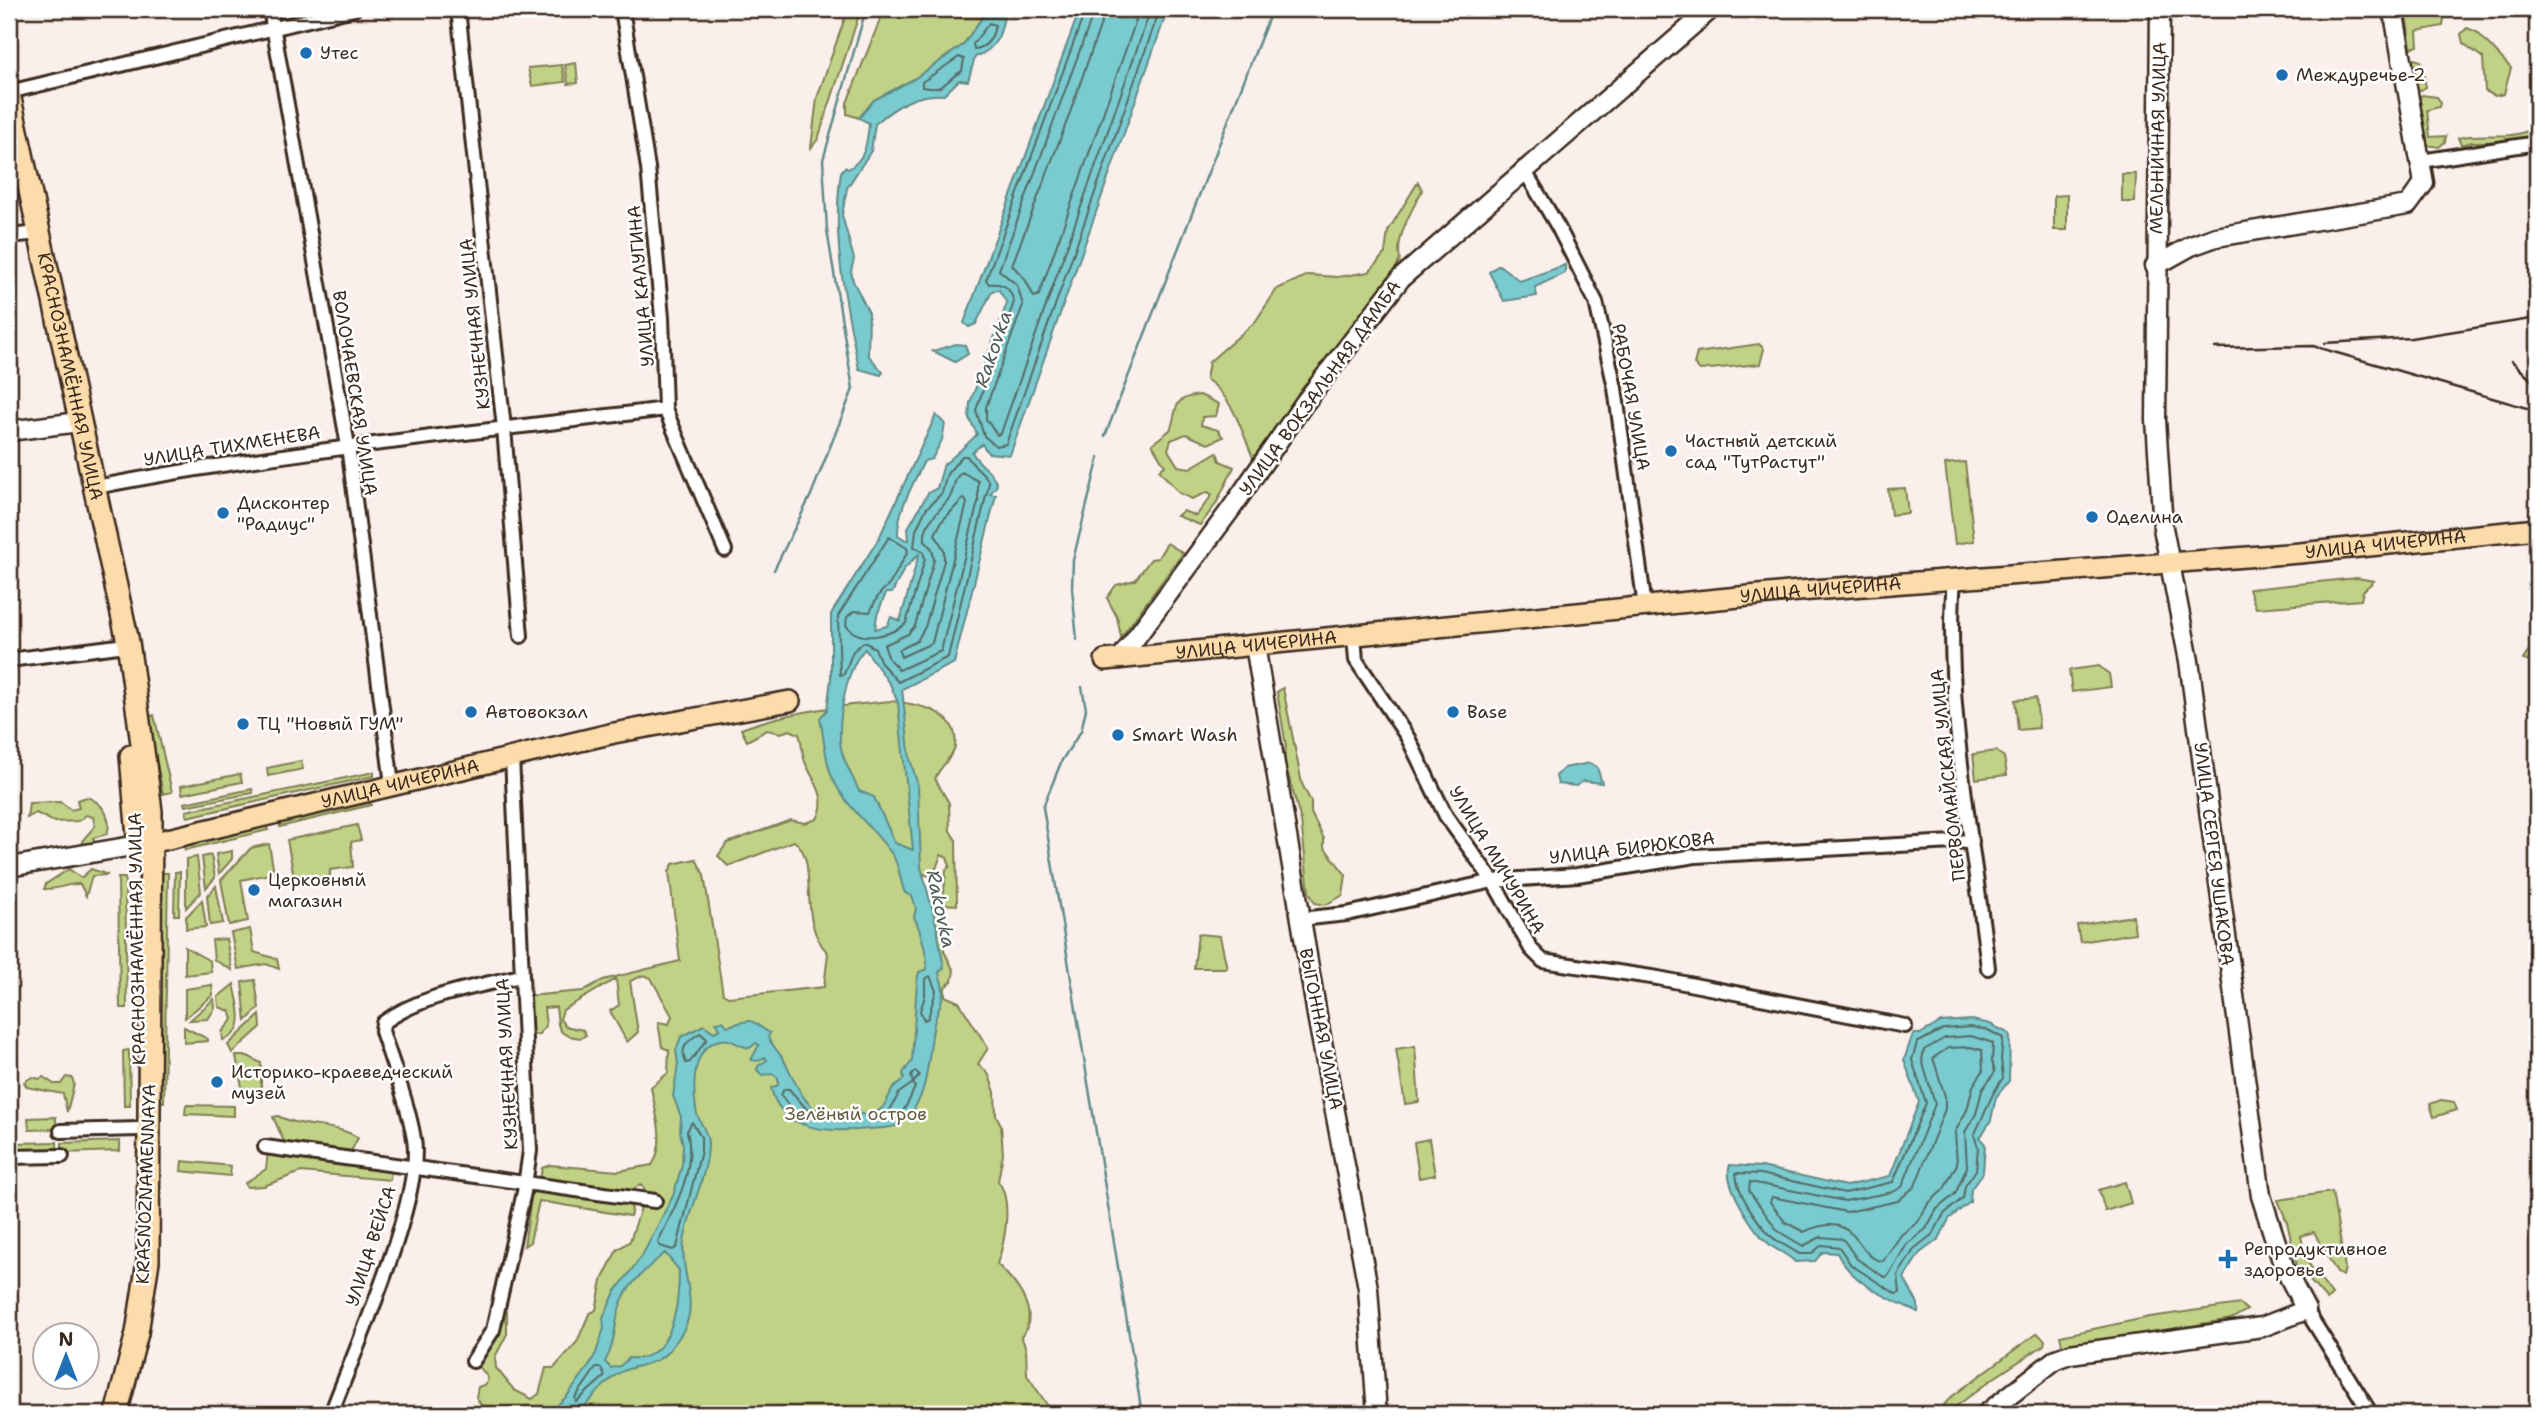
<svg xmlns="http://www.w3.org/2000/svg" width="2546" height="1423" font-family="'Shantell Sans',sans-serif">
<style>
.green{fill:#c1d286;stroke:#7e7e52;stroke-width:2}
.water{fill:#79cbcf;stroke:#608b88;stroke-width:2;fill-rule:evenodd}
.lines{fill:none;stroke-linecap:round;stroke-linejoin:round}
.shore{stroke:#546a65;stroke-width:2}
.stream{stroke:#608b88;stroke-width:2.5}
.street-casing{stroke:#3b2a1e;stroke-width:18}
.secondary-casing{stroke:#3b2a1e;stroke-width:23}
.primary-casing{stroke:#3b2a1e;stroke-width:24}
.highway-casing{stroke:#3b2a1e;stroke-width:26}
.street{stroke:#fff;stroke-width:12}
.secondary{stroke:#fff;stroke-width:18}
.primary{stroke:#fddcac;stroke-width:19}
.highway{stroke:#fddcac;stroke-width:21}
.rail{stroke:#3b2a1e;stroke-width:2.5}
.poi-dot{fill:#1f6fb2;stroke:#fff;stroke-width:2.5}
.labels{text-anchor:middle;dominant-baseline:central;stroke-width:5;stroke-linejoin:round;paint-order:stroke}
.poi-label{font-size:18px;fill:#3b2a1e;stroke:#fff;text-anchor:start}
.street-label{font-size:18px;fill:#3b2a1e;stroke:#fff}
.park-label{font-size:18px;fill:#635c3d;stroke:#fff}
.water-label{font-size:19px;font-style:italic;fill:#4e5a53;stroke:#fff}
</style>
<rect width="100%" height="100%" fill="#fbefec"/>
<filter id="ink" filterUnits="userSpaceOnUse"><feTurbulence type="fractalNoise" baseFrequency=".0143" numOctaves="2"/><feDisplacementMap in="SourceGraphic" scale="14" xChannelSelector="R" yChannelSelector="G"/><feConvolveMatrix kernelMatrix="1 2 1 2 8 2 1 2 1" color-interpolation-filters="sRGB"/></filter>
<g filter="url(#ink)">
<!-- green -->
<g class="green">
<polygon points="848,9 861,9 818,139 811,148 817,98"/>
<polygon points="880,9 988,9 963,45 914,79 874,100 859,118 847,114 847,103 881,17"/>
<polygon points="2427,9 2445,9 2443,26 2417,31 2418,46 2411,48 2406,13"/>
<polygon points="2467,28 2477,32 2511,68 2504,94 2495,96 2485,91 2483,58 2463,43 2461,34"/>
<polygon points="2414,59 2421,61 2426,87 2421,90 2417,89 2412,61"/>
<polygon points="576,63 578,83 568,84 565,65"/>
<polygon points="562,65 565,82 532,86 528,68"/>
<polygon points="2422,95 2437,97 2441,103 2440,107 2427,110 2430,137 2446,136 2445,142 2439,147 2421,144 2414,105"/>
<path d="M2527 131 2531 141 2472 142 2461 145 2458 138C2481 132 2506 140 2527 131Z"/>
<polygon points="2122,174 2136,174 2135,202 2122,202"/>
<path d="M1418 182 1422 190C1412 211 1395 236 1400 260L1395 270 1253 458C1241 429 1233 397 1206 379L1209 362 1255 322 1277 289 1308 275 1337 277 1369 272 1385 253 1388 231Z"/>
<polygon points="2067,195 2067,230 2054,230 2054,196"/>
<polygon points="1759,344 1764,349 1760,364 1700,370 1694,364 1697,353"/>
<path d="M1200 395 1219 404 1216 416 1202 417 1201 425 1218 430 1223 437 1208 444 1186 434 1171 440 1168 450 1178 466 1190 468 1217 452 1220 461 1234 467 1216 504 1200 525 1177 516 1183 511 1196 516 1212 495 1208 492 1192 499 1179 493 1159 470 1165 466 1152 444 1170 430C1179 410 1169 398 1200 395Z"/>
<polygon points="1965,462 1974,541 1955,544 1945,464"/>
<polygon points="1905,488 1908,513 1891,515 1888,489"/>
<polygon points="1167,543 1183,553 1121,637 1117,617 1107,598 1116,585 1135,580 1151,559 1158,558"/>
<polygon points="2357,578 2374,581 2363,591 2361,600 2256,608 2249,589"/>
<polygon points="2537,637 2537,664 2523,660"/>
<polygon points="2099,666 2109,674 2111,687 2072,692 2069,670"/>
<polygon points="1283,688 1302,784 1311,802 1311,813 1324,839 1324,847 1346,875 1343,895 1325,905 1315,903 1309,892 1301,821 1284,759 1286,746 1277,692"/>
<polygon points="2036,698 2039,728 2018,730 2015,700"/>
<path d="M891 701C916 704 960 710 955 746 953 758 939 767 935 779L949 803 950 831 956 840 957 905 943 904 946 870 950 866 947 857 941 855 933 877 923 874 930 906 934 907 944 925V951L954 971 952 981 945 987V996L959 1002 988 1048 978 1064 988 1073 995 1092 996 1115 1001 1125 1003 1154 998 1181C1013 1200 1005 1242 997 1264 1015 1281 1042 1313 1021 1337L1026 1348 1027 1375 1048 1406V1414H498L481 1405 476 1397 478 1387 486 1384 488 1378 478 1365 491 1345 504 1309 507 1311V1334L495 1357 496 1368 514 1390 532 1399 539 1394 546 1368H554L577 1342 589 1314 596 1310 602 1280 617 1250 630 1241 646 1192 641 1184 625 1195 632 1209 630 1216 539 1201 530 1242 524 1246 534 1179 540 1180 542 1168 550 1165 618 1171 652 1165C667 1141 655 1113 651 1087L668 1073 669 1050 662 1047 658 1022 669 1024 672 1016 651 978 644 975 630 981 638 1032 627 1042 610 1011 619 1005 616 979 563 1010 560 1019 565 1026 583 1030 586 1035 581 1038C555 1035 559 1029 556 1007L544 1008 546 1026 539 1034 532 1035 528 996 583 991 603 980 680 961 669 872 673 864 696 859 704 875 723 994 728 997 824 987 828 953C795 920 821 859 794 841L728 866 718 856 727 843 791 820 805 823 817 819C829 797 814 783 805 762 802 754 802 743 799 734L790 730 781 733 767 730 747 741 741 729C788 711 841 706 891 701Z"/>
<polygon points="154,715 172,792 163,794 148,717"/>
<polygon points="1996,751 2004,757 2007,775 1976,779 1973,754"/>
<polygon points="301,761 303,769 268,776 267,768"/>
<polygon points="374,772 374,776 187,817 186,811"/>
<polygon points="240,774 242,782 182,794 181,786"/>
<polygon points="252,789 253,793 185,806 184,803"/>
<path d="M87 797C102 802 113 818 107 834L93 838 95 846 86 847 82 841 95 826 93 817 86 815 79 821 54 822 36 813 27 818 29 803 61 802 71 810 79 808 77 800Z"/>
<polygon points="370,801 371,805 280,827 280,822"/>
<polygon points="266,825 268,830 185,850 184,846"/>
<polygon points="357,825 361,840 351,842 353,867 330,870 330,876 295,882 287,840"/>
<polygon points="269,844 274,873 241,880 248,921 229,925 221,880 251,848"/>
<polygon points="232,851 232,859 219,874 216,854"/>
<polygon points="211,855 215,878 206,888 202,857"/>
<polygon points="197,857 201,892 186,908 186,859"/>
<path d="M69 869 81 878 91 869 108 875 92 876 86 896 80 884C68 883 58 890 44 889L46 884Z"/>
<polygon points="175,872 180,872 179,915 174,915"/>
<polygon points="162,873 168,873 164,1102 159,1102"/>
<polygon points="118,878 125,878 127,1008 120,1008"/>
<polygon points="216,886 223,923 210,925 207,896"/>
<polygon points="202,900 206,927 186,929 186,917"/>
<polygon points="2133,916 2135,933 2080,942 2077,925"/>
<polygon points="250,929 254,952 277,959 279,969 266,964 238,969 231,933"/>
<polygon points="1198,934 1220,936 1227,968 1194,968"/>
<polygon points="226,939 232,970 214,960 212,940"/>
<polygon points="185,947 210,961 211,972 185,975"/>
<polygon points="255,980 259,1008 246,1021 242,982"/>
<path d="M234 984C238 1004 249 1032 223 1040L222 1032 233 1019 230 1011 219 1007 218 997Z"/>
<polygon points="212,985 213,995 185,1018 185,989"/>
<polygon points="214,999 215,1008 208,1019 190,1020"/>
<polygon points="260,1015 261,1027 232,1053 228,1045"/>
<polygon points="184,1027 208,1039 208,1041 184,1043"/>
<polygon points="1415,1046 1419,1102 1405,1104 1396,1049"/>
<polygon points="129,1050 130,1106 124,1106 123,1051"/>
<polygon points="236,1056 248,1056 261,1063 261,1088 244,1098"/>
<polygon points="32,1077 39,1079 43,1077 54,1084 61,1084 66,1077 72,1078 74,1084 67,1112 63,1094 27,1087 24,1082"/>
<polygon points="2441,1100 2454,1102 2457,1110 2434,1117 2430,1104"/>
<polygon points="186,1105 234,1106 234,1116 185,1114"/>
<path d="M278 1116C303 1129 338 1123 358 1138L350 1153 400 1160 391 1169 390 1180 301 1172 264 1186 247 1187 245 1183 266 1169 268 1152 286 1146 273 1117Z"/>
<polygon points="56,1117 56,1129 29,1130 28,1118"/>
<polygon points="1429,1139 1435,1175 1419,1178 1414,1142"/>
<polygon points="120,1141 120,1151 62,1153 62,1143"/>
<polygon points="57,1142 57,1151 17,1152 17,1143"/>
<polygon points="182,1161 231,1166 230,1176 181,1171"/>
<polygon points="2125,1182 2131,1203 2105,1211 2099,1190"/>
<polygon points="2332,1192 2345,1268 2343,1276 2337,1273 2314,1232 2301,1236 2306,1260 2332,1295 2327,1300 2297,1266 2287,1222 2278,1200"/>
<polygon points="2240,1304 2247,1310 2231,1319 2063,1348 2060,1336 2150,1317"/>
<polygon points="2037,1333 2045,1340 2044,1345 1991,1380 1946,1414 1936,1414 1950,1398"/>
</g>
<!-- water -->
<g class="water">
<path d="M988 9H1005C1002 32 998 49 975 57L968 81 959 80 944 95C916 93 896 106 875 124L871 151 847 188 842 215 854 259 851 271 853 281 869 313 868 355 883 372 881 375 859 369C846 305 831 238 841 172L845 167 848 169C866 159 867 143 869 123L859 118 874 100 914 79 963 45Z"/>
<path d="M1080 9H1168L1010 455 988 453 982 444 972 452C979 466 992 469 997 485L990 494 996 495 954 663 902 689 910 759 918 786 921 867 936 923 944 968 939 972C940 979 944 986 943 993 942 1004 936 1014 934 1024 927 1056 931 1094 905 1120 896 1129 882 1128 870 1129 834 1132 781 1134 771 1088L778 1085V1078L773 1074 762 1075 757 1070 758 1066 767 1060 765 1057 758 1061 751 1060 759 1045 756 1043 750 1048C739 1047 731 1037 720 1040 691 1047 693 1088 696 1109 697 1121 708 1130 708 1143 708 1176 689 1209 684 1242 679 1270 700 1302 683 1331 679 1338 667 1355 659 1359 647 1366 631 1366 619 1373 604 1382 590 1402 577 1414H548L567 1396 589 1366 596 1353 604 1328 603 1318 615 1292 642 1256 673 1196 682 1165 683 1144 680 1132 681 1117 673 1096 678 1064 676 1050 681 1037 704 1025 714 1032 720 1029 716 1022 723 1021 727 1026C734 1025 745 1020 750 1021 756 1021 763 1031 770 1033L768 1038C774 1048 782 1055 787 1066 795 1081 804 1108 824 1113 837 1116 856 1108 868 1117 885 1108 883 1108 892 1090 895 1085 900 1084 904 1079L903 1073 912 1061 917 981 919 972 927 969C927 953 921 931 914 917L916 908 912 896 905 893C899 880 901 868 892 854 873 827 846 808 832 777 825 760 824 737 820 718L827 710 831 679V614L879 538 936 415 945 424 942 440 932 459 924 461C914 483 897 510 898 535L906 540H909L908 528 928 493 937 488 944 464C947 463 975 437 977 434L969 418 970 403 1007 303 999 290 992 291 976 324 969 327 964 323ZM919 554 900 621 891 617 887 626 875 629 877 615 886 593H892L904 569ZM865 649 891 686 898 703 913 850 895 843 874 797 859 791C852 775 840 756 840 739 839 714 847 666 865 649ZM665 1253 679 1270C679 1303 673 1363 629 1358L620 1366 611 1368 605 1362C616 1343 614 1322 621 1303 628 1284 650 1265 665 1253Z"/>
<polygon points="1499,265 1520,281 1565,265 1565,273 1535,287 1537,296 1504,301 1489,272"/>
<polygon points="956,344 965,345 968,354 955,362 933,351"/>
<polygon points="1590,763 1597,767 1602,783 1584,781 1576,786 1558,784 1556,776 1564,768"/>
<path d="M1972 1020 1990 1024 2010 1034 2009 1081 1996 1097 1991 1120 1980 1138 1985 1144 1983 1173 1971 1189 1970 1202 1949 1219 1939 1239 1920 1253 1904 1278 1918 1304V1312C1888 1298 1852 1284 1837 1253L1823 1252 1815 1261 1795 1262C1787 1253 1776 1251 1768 1243 1753 1230 1722 1182 1730 1165L1762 1167 1846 1186 1890 1176 1919 1102 1904 1060 1913 1034H1920L1941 1022Z"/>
</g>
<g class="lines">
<!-- shore -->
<g class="shore">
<path d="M1086 9 986 280 989 284C1004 282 1010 288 1014 302L976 410 984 436 996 446 1006 444 1160 9"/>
<polyline points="1095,9 999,270 1017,285 1023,305 986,407 986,419 997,435 1001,433 1151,9"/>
<polyline points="1106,9 1067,121 1012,265 1025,279 1034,297 1039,295 1140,9"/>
<path d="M989 23 995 25C993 37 987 48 974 49L973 44Z"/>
<path d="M959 57 964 59 962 71C944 80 947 92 922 87V82Z"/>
<path d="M962 456H967C972 467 986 472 989 483L948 657 898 682 881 663 875 648 864 642 853 651 844 674 840 675 838 616 889 537 907 548 908 552C903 558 891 584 888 586 878 593 876 600 870 612L854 611 847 617 846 625C858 644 893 636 906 623L925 559 923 551 914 547 916 530 926 509 942 493 947 474Z"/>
<path d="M962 472 978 481V502L941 651 899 670 889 659 884 645 908 634 915 626 934 560 932 549 925 541C923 521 940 512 950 497 956 487 952 480 962 472Z"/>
<polygon points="964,498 967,503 932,643 901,657 899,650 917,641 925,627 944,561 944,550 935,534 942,521"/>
<polygon points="930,976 936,991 928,1018 924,1020 920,1011 925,996 925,979"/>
<path d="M1971 1027 1988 1030 2003 1038 2001 1059 2003 1078C1989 1096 1985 1115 1974 1135L1978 1147 1976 1170 1965 1186 1963 1198 1944 1214 1933 1234 1915 1248 1898 1275 1900 1293 1896 1294 1851 1265 1839 1247 1822 1245 1811 1254H1799C1791 1248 1778 1243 1771 1236 1756 1220 1737 1194 1736 1173L1761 1174 1845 1193 1893 1182 1926 1103 1912 1060 1917 1043 1943 1029Z"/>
<path d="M700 1033 707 1039 690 1062 686 1063C679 1048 687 1041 700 1033Z"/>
<polygon points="1971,1036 1993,1043 1992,1061 1995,1072 1982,1090 1976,1114 1965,1132 1967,1167 1955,1194 1937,1209 1926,1229 1907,1244 1888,1276 1884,1277 1857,1259 1843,1239 1821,1237 1803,1246 1778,1231 1749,1191 1750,1182 1845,1201 1893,1192 1902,1187 1935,1104 1922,1060 1924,1050 1945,1038"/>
<path d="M1970 1047 1982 1050 1983 1071 1973 1086 1967 1110 1955 1132 1957 1164 1944 1189 1928 1204 1918 1222 1901 1235 1883 1261C1856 1261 1860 1206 1804 1232L1785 1222 1770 1202 1772 1197 1847 1212 1898 1201 1915 1186 1945 1109V1096L1933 1058 1948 1048Z"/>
<path d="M915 1071 920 1075 913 1083 915 1087C909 1101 904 1116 889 1120L887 1116 899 1093 913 1083 911 1076Z"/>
<path d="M784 1089H789L811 1114 810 1118C798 1118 788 1105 781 1095Z"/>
<path d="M692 1122 701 1137V1151L677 1247 673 1250 660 1246 658 1242C674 1208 697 1171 687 1131Z"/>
<polygon points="596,1368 601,1368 605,1376 576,1402 575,1398"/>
</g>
<!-- stream -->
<g class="stream">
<polyline points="1105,436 1272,9"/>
<polyline points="774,570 811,495 853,389 827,230 823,160 866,9"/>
<polyline points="1077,640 1072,588 1073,560 1099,457"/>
<polyline points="1082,687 1086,709 1081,731 1062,760 1043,807 1142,1414"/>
</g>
<!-- street casing -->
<g class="street-casing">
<g id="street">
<polyline points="270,9 348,446 392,784"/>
<polyline points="458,9 504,428 521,636"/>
<polyline points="622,9 648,168 662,317 665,409 725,550"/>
<polyline points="9,92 354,9"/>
<polyline points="2421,161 2537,143"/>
<polyline points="1523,168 1558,227 1596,302 1615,388 1645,607"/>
<polyline points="9,236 29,234"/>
<path d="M96 487C285 450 475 433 665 409"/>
<path d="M1954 578C1944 705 1974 842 1988 968"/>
<polyline points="1354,636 1356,660 1408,738 1446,816 1493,881 1531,949 1543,961 1658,978 1905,1026"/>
<polyline points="9,660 118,646"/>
<polyline points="1300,919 1347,914 1493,881 1577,875 1695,856 1972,841"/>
<polyline points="61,1131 139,1129"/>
<polyline points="265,1147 655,1201"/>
<polyline points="9,1157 62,1156"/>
<polyline points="2306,1310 2371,1414"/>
<polyline points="473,1361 493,1330 524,1192 530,1151 512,757"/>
<path d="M331 1414C353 1354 424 1197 414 1139 408 1103 393 1066 382 1031L383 1023C420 995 476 987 520 976"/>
</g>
</g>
<!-- secondary casing -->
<g class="secondary-casing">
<g id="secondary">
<polyline points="2155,266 2191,246 2216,237 2408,205 2424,183 2393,9"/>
<polyline points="9,431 71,423"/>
<polyline points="1255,645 1317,1015 1368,1288 1377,1414"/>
<polyline points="1120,659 1231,509 1303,405 1401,278 1711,9"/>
<polyline points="9,867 150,843"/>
<polyline points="1986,1414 2056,1359 2070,1354 2262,1327 2306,1310 2284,1267 2261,1196 2189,661 2163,528 2156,420 2160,9"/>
</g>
</g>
<!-- primary casing -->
<g class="primary-casing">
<g id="primary">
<path id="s1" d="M1105 660 1799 591 2300 553 2537 529"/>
<path id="s2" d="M151 843 614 733 790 701"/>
</g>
</g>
<!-- highway casing -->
<g class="highway-casing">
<g id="highway">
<path id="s3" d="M9 94 128 642 148 787 151 812 148 1261 137 1333 116 1414"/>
<polyline points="131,756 139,849"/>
</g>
</g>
<!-- street -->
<use href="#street" class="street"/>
<!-- secondary -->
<use href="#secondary" class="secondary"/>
<!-- primary -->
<use href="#primary" class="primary"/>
<!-- highway -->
<use href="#highway" class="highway"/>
<!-- rail -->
<g class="rail">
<polyline points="2325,343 2411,338 2537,318"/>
<polyline points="2215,348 2313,346 2537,411"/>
<polyline points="2512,361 2537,386"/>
</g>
</g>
</g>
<!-- markers -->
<g class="poi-dot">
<circle cx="306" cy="53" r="7"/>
<circle cx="2282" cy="75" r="7"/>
<circle cx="1671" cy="451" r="7"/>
<circle cx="223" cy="513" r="7"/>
<circle cx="2092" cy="517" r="7"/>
<circle cx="471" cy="712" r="7"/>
<circle cx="1453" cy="712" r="7"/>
<circle cx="243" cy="724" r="7"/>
<circle cx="1118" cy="735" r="7"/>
<circle cx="254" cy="890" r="7"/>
<circle cx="217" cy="1082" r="7"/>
<path d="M2224.5 1248.5h7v7h7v7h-7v7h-7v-7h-7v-7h7z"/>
</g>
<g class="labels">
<!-- poi labels -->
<g class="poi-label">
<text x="320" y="53">Утес</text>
<text x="2296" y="75">Междуречье-2</text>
<text x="1685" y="441">Частный детский<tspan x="1685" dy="21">сад "ТутРастут"</tspan></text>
<text x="237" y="503">Дисконтер<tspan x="237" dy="21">"Радиус"</tspan></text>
<text x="2106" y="517">Оделина</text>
<text x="485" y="712">Автовокзал</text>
<text x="1467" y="712">Base</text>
<text x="257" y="724">ТЦ "Новый ГУМ"</text>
<text x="1132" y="735">Smart Wash</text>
<text x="268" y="880">Церковный<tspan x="268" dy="21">магазин</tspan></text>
<text x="231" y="1072">Историко-краеведческий<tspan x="231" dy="21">музей</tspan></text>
<text x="2244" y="1249">Репродуктивное<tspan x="2244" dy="21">здоровье</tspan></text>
</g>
<!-- street labels -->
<g class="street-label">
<text transform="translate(2158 138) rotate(-89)">МЕЛЬНИЧНАЯ УЛИЦА</text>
<text transform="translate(641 286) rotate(-95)">УЛИЦА КАЛУГИНА</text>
<text transform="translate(475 324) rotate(-96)">КУЗНЕЧНАЯ УЛИЦА</text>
<text stroke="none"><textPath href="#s3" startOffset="289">КРАСНОЗНАМЁННАЯ УЛИЦА</textPath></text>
<text transform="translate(1320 388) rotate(-54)">УЛИЦА ВОКЗАЛЬНАЯ ДАМБА</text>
<text transform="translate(355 393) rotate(81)">ВОЛОЧАЕВСКАЯ УЛИЦА</text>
<text transform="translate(1631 397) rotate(80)">РАБОЧАЯ УЛИЦА</text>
<text transform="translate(232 446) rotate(-9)">УЛИЦА ТИХМЕНЕВА</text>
<text stroke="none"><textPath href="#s1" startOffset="1286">УЛИЦА ЧИЧЕРИНА</textPath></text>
<text stroke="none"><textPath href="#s1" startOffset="719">УЛИЦА ЧИЧЕРИНА</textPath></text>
<text stroke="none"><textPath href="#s1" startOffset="152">УЛИЦА ЧИЧЕРИНА</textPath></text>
<text transform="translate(1948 775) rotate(-96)">ПЕРВОМАЙСКАЯ УЛИЦА</text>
<text stroke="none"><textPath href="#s2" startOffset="256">УЛИЦА ЧИЧЕРИНА</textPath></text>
<text transform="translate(1632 848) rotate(-7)">УЛИЦА БИРЮКОВА</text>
<text transform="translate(2214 854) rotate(83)">УЛИЦА СЕРГЕЯ УШАКОВА</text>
<text transform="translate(1497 860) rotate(59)">УЛИЦА МИЧУРИНА</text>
<text transform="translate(137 939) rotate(-91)">КРАСНОЗНАМЁННАЯ УЛИЦА</text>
<text transform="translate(1321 1029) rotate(79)">ВЫГОННАЯ УЛИЦА</text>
<text transform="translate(507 1064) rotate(-93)">КУЗНЕЧНАЯ УЛИЦА</text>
<text transform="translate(146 1184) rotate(-88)">KRASNOZNAMENNAYA</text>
<text transform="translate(371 1246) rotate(-72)">УЛИЦА ВЕЙСА</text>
</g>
<!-- park labels -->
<g class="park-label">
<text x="856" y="1114">Зелёный остров</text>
</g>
<!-- water labels -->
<g class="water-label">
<text transform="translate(993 349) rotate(-71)">Rakovka</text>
<text transform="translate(941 909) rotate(78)">Rakovka</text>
</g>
</g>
<!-- margin -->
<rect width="2546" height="1423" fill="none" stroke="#fff" stroke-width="35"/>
<rect x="18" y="18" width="2511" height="1388" fill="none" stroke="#3b2a1e" stroke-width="2.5" filter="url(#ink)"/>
<!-- north arrow -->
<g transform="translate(66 1356)"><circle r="33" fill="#ffffff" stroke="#b1aaa5" stroke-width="2"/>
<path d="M0-5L12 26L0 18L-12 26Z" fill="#1f6fb2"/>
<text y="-10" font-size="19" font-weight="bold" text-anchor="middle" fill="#3b2a1e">N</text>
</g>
</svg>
